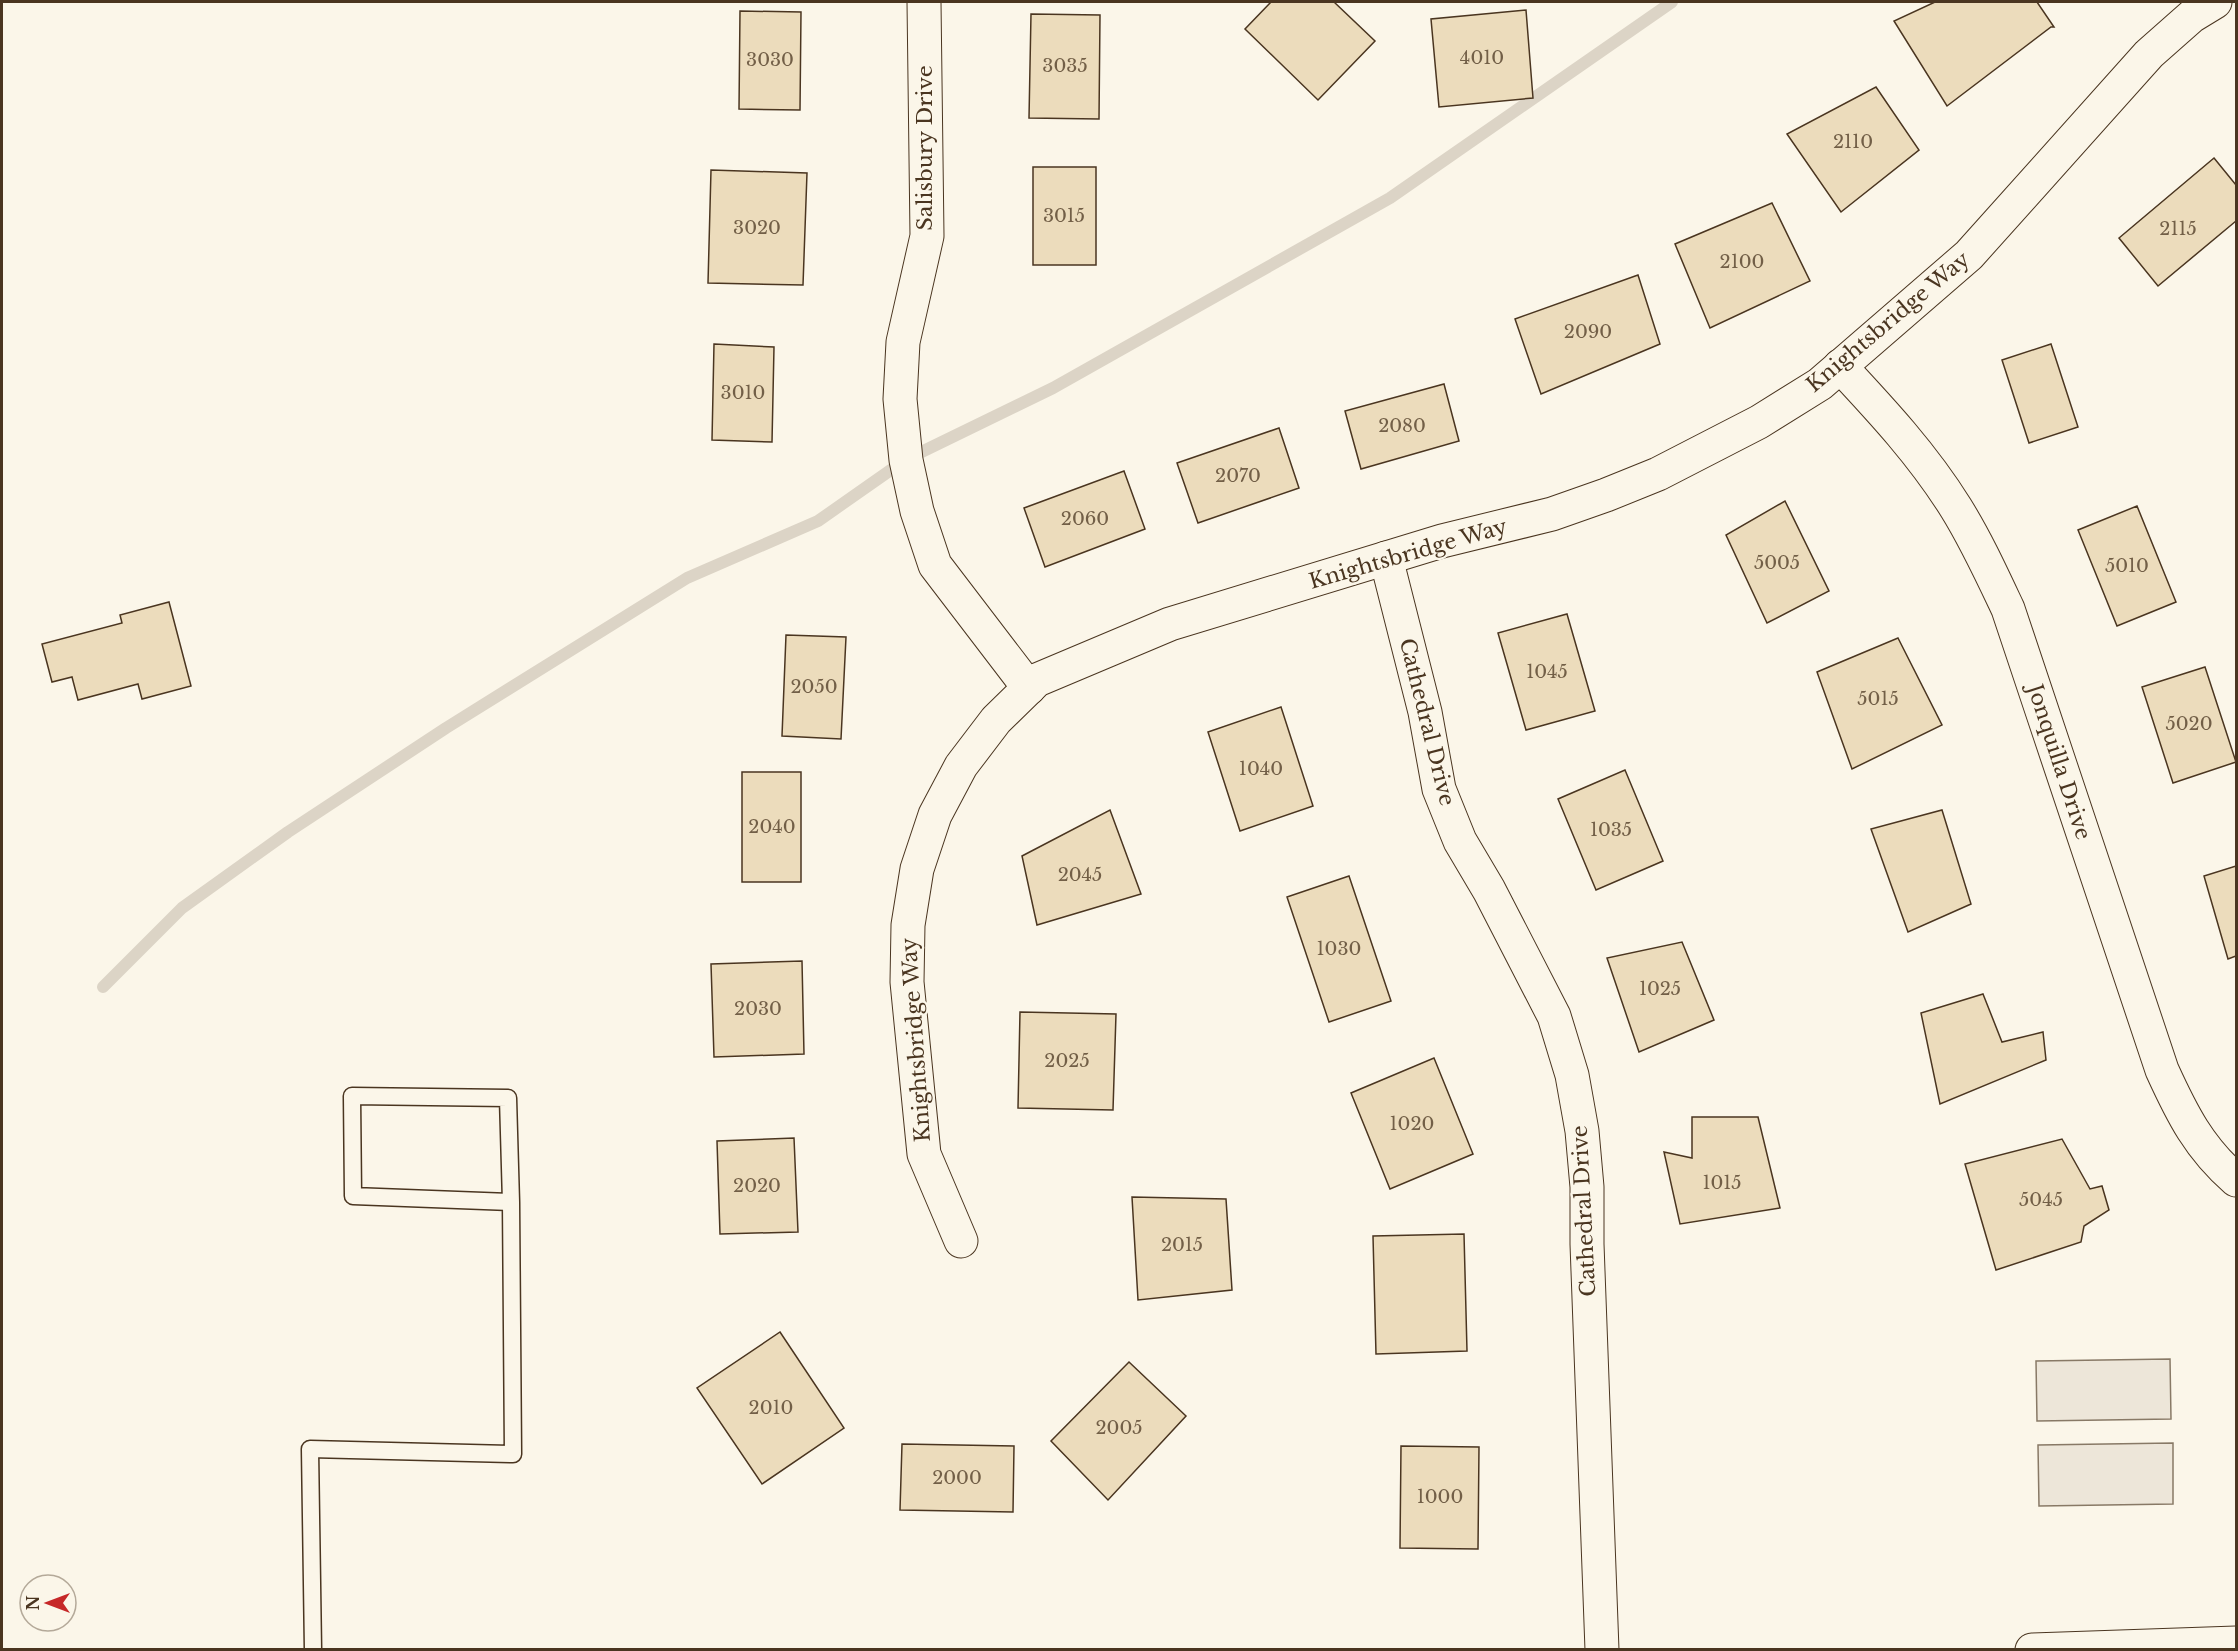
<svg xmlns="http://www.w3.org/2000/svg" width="2238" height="1651" font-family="'Libre Baskerville',serif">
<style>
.green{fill:#ede6d9;stroke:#887966;stroke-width:1.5}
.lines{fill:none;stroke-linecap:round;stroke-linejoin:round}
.stream{stroke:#dcd4c6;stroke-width:12}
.building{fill:#ecdcbc;stroke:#4a3520;stroke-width:1.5}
.lane-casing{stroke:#4a3520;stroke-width:19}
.street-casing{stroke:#4a3520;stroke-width:35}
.secondary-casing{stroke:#4a3520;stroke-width:35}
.lane{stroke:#fbf6e9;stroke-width:16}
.street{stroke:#fbf6e9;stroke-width:33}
.secondary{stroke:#fbf6e9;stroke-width:33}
.labels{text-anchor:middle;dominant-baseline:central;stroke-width:4.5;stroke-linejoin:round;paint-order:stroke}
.number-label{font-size:18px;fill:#725f47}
.street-label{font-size:21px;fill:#4a3520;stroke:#fbf6e9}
</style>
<rect width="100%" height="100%" fill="#fbf6e9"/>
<!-- green -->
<g class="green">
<polygon points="2170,1359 2171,1419 2037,1421 2036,1361"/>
<polygon points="2173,1443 2173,1504 2039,1506 2038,1445"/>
</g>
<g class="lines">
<!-- stream -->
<polyline class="stream" points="103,987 182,908 288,832 446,728 687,578 818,521 905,460 1053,388 1390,198 1672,2"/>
</g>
<!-- building -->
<g class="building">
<polygon points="1271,2 1334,2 1375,41 1318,100 1245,29"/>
<polygon points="1935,2 2037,2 2054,27 2051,27 1947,106 1894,21"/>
<polygon points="1526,10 1533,98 1439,107 1431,19"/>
<polygon points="740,11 801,12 800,110 739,109"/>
<polygon points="1031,14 1100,15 1099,119 1029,118"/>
<polygon points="1876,87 1919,150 1841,212 1787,134"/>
<polygon points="2214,158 2236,185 2236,221 2158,286 2119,238"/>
<rect x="1033" y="167" width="63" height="98"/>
<polygon points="711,170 807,173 803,285 708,283"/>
<polygon points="1772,203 1810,281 1710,328 1675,244"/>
<polygon points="1638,275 1660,344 1541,394 1515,319"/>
<polygon points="714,344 774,347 772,442 712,440"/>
<polygon points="2051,344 2078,427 2029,443 2002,360"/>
<polygon points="1444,384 1459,441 1361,469 1345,411"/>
<polygon points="1279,428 1299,488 1198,523 1177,463"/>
<polygon points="1124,471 1145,529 1045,567 1024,508"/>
<polygon points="1785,501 1829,591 1767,623 1726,535"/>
<polygon points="2137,506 2176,602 2117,626 2078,530"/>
<polygon points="169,602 191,686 142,699 138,684 78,700 72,677 52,682 42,644 122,623 120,615"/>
<polygon points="1567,614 1595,711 1526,730 1498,633"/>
<polygon points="786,635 846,637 841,739 782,736"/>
<polygon points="1898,638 1942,725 1852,769 1817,672"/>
<polygon points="2205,667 2236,762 2173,783 2142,687"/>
<polygon points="1281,707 1313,806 1240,831 1208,732"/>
<polygon points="1625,770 1663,861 1596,890 1558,799"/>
<rect x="742" y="772" width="59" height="110"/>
<polygon points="1110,810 1141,894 1037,925 1022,856"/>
<polygon points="1942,810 1971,904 1908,932 1871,829"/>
<polygon points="2236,866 2236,956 2228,959 2204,876"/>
<polygon points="1349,876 1391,1001 1329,1022 1287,897"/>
<polygon points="1682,942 1714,1020 1639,1052 1607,958"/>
<polygon points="802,961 804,1054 714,1057 711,964"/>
<polygon points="1983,994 2002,1042 2043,1032 2046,1060 1940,1104 1921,1013"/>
<polygon points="1020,1012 1116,1014 1113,1110 1018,1108"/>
<polygon points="1434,1058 1473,1154 1390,1189 1351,1093"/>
<polygon points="1692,1117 1758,1117 1780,1208 1680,1224 1664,1152 1692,1158"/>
<polygon points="794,1138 798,1232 720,1234 717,1141"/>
<polygon points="2062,1139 2090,1189 2102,1186 2109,1210 2084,1226 2081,1242 1996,1270 1965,1164"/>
<polygon points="1132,1197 1226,1199 1232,1290 1138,1300"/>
<polygon points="1464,1234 1467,1351 1376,1354 1373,1236"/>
<polygon points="780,1332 844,1428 762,1484 697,1388"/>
<polygon points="1129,1362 1186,1416 1108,1500 1051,1441"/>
<polygon points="902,1444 1014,1446 1013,1512 900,1510"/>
<polygon points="1401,1446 1479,1447 1478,1549 1400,1548"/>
</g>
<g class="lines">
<!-- lane casing -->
<g class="lane-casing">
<polyline id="lane" points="313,1650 310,1449 513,1454 511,1202 508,1098 352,1096 353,1196 511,1202"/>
</g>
<!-- street casing -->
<g class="street-casing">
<g id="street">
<polyline points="924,2 927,236 903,342 900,399 906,460 917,511 935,565 1029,688"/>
<path d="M1840 366C1882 411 1923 455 1956 508 1976 540 1992 575 2008 609L2162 1070C2182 1114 2199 1148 2236 1180"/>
<polyline points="1386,558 1425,712 1439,789 1460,841 1489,890 1554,1016 1572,1075 1582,1131 1587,1187 1587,1244 1602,1650"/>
<polyline points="961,1241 924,1154 907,982 908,925 917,869 935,815 961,766 996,720 1037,680 1170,624 1442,541 1552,514 1606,495 1658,474 1759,422 1820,384 1969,255 2149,54 2192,16 2215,2"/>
</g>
</g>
<!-- secondary casing -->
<g class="secondary-casing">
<polyline id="secondary" points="2032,1650 2236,1643"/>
</g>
<!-- lane -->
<use href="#lane" class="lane"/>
<!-- street -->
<use href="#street" class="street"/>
<!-- secondary -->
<use href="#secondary" class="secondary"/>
</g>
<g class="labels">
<!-- number labels -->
<g class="number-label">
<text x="1482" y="58">4010</text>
<text x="770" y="60">3030</text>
<text x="1065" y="66">3035</text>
<text x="1853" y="142">2110</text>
<text x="1064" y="216">3015</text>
<text x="757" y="228">3020</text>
<text x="2178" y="229">2115</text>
<text x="1742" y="262">2100</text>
<text x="1588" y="332">2090</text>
<text x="743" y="393">3010</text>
<text x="1402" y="426">2080</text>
<text x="1238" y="476">2070</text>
<text x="1085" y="519">2060</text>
<text x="1777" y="563">5005</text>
<text x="2127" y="566">5010</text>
<text x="1547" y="672">1045</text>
<text x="814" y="687">2050</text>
<text x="1878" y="699">5015</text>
<text x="2189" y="724">5020</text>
<text x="1261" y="769">1040</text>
<text x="772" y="827">2040</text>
<text x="1611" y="830">1035</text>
<text x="1080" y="875">2045</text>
<text x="1339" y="949">1030</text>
<text x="1660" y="989">1025</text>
<text x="758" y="1009">2030</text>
<text x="1067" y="1061">2025</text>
<text x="1412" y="1124">1020</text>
<text x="1722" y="1183">1015</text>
<text x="757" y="1186">2020</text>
<text x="2041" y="1200">5045</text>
<text x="1182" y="1245">2015</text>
<text x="771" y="1408">2010</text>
<text x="1119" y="1428">2005</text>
<text x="957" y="1478">2000</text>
<text x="1440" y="1497">1000</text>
</g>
<!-- street labels -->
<g class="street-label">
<text transform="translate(925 148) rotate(-90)">Salisbury Drive</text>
<text transform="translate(1888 322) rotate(-40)">Knightsbridge Way</text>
<text transform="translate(1408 554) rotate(-16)">Knightsbridge Way</text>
<text transform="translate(1427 722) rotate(76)">Cathedral Drive</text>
<text transform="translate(2059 762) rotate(72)">Jonquilla Drive</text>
<text transform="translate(916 1040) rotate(-94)">Knightsbridge Way</text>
<text transform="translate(1584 1211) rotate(-93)">Cathedral Drive</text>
</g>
</g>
<!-- border -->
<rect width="2238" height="1651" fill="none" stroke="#4a3520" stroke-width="6"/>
<!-- north arrow -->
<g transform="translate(48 1603) rotate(270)"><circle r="28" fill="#fbf6e9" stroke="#b4a999" stroke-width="1.5"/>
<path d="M0-4.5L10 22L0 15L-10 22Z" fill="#c62828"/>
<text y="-9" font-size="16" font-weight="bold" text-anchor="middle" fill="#4a3520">N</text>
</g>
</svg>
